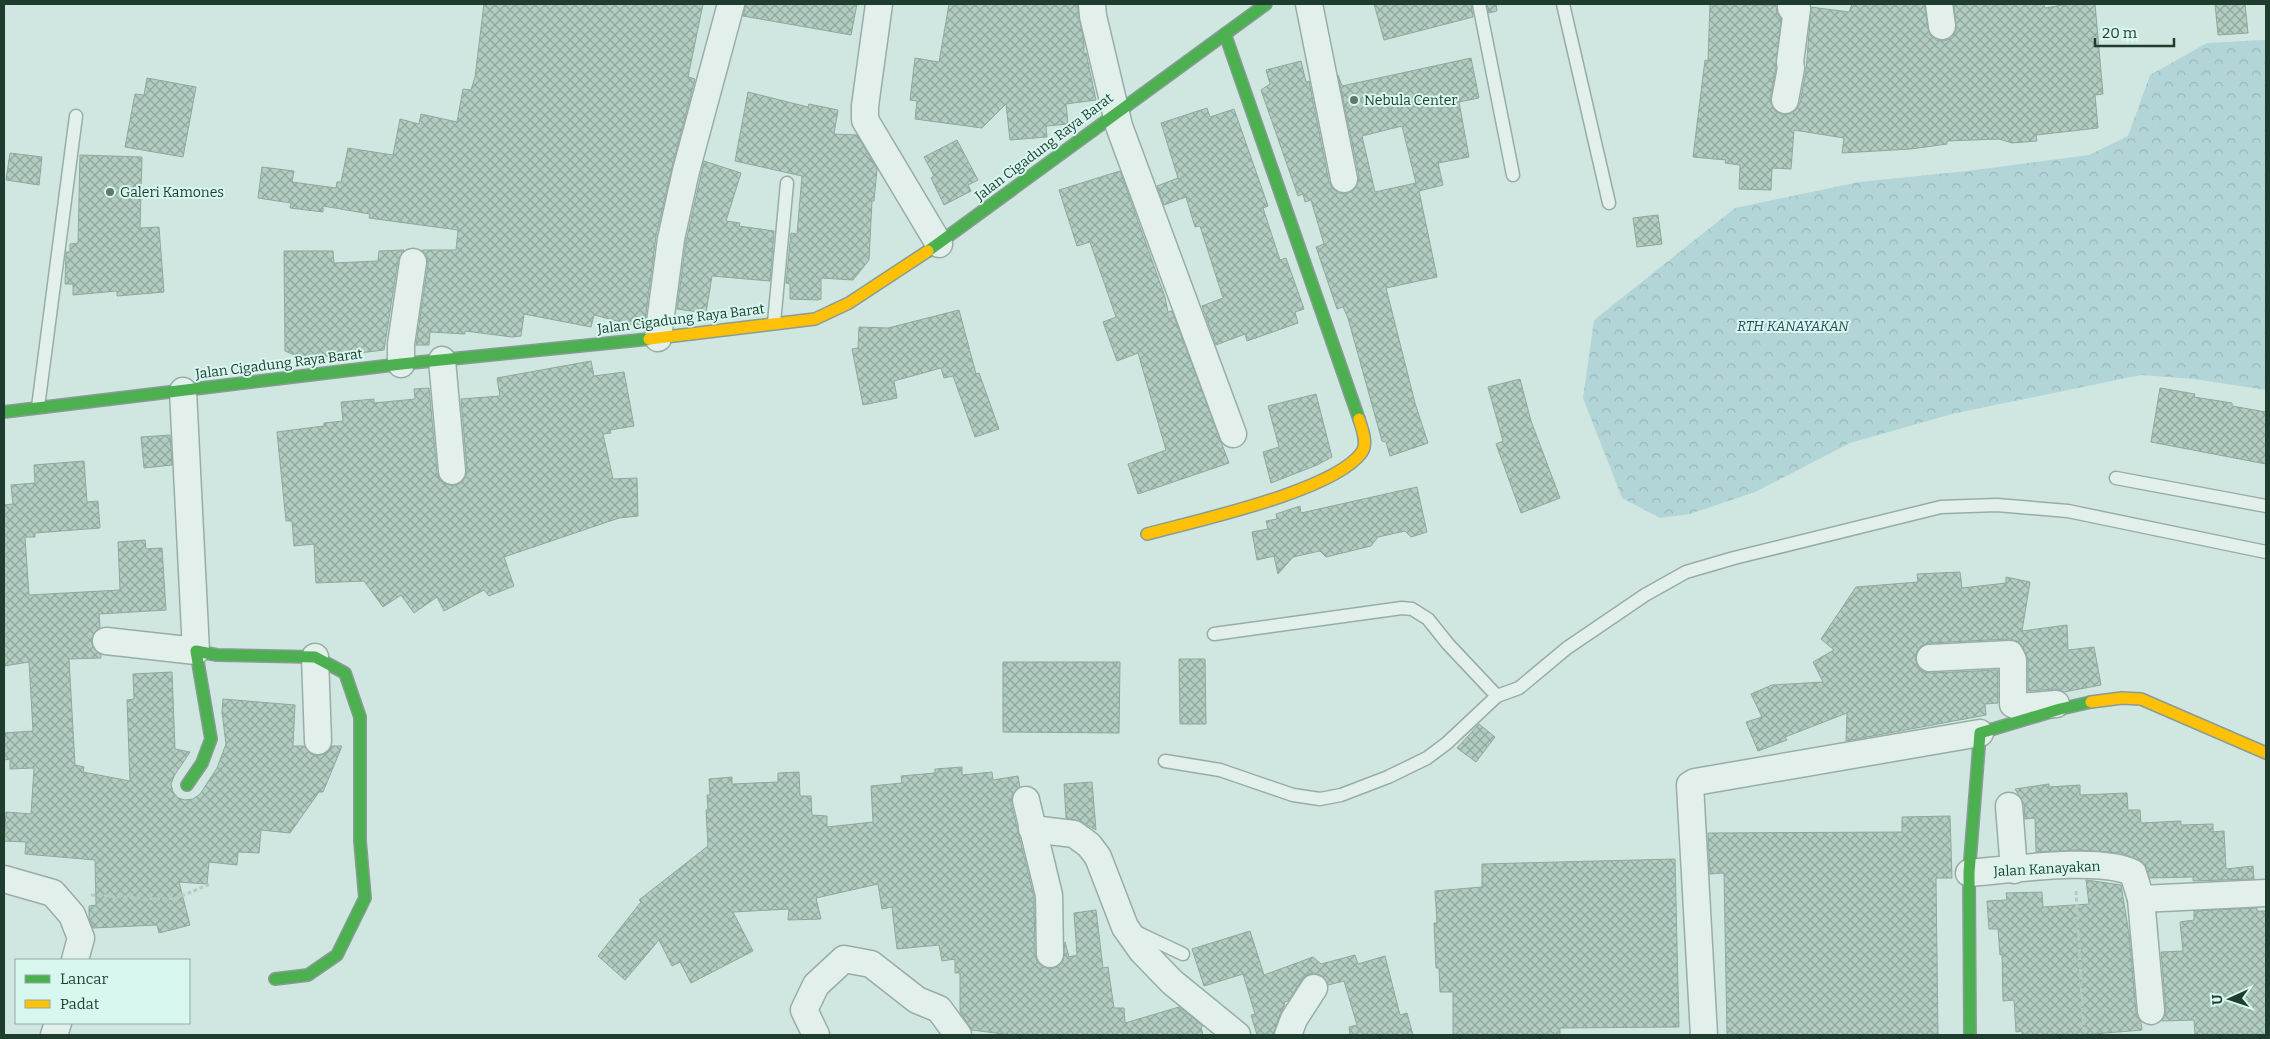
<svg xmlns="http://www.w3.org/2000/svg" width="2270" height="1039" font-family="Bitter,serif">
<style>
.forest{fill:url(#forest-crowns)}
.building{fill:url(#building-cross-hatch);stroke:#8fa89d;fill-rule:evenodd}
.lines{fill:none;stroke-linecap:round;stroke-linejoin:round}
.lane-casing{stroke:#98ada6;stroke-width:15}
.street-casing{stroke:#98ada6;stroke-width:29}
.fast-casing{stroke:#889c95;stroke-width:14}
.slow-casing{stroke:#889c95;stroke-width:14}
.path{stroke:#b8c8c2;stroke-width:3;stroke-dasharray:4 2.5;stroke-linecap:butt}
.lane{stroke:#e2efeb;stroke-width:12}
.street{stroke:#e2efeb;stroke-width:26}
.fast{stroke:#4caf50;stroke-width:11}
.slow{stroke:#ffc107;stroke-width:11}
.poi-dot{fill:#5d786d;stroke:#d7f7ef;stroke-width:2}
.labels{text-anchor:middle;dominant-baseline:central;stroke-width:4;stroke-linejoin:round;paint-order:stroke}
.poi-label{font-size:14px;fill:#1f3d2f;stroke:#d7f7ef;text-anchor:start}
.street-label{font-size:14px;fill:#1f3d2f;stroke:#d7f7ef}
.park-label{font-size:14px;font-style:italic;fill:#254b5a;stroke:#d7f7ef}
</style>
<defs>
<pattern id="forest-crowns" width="20" height="18" patternUnits="userSpaceOnUse" patternTransform="scale(1.25)"><rect width="20" height="18" fill="#b2d5d8"/><path d="M2 6a3 3 0 1 1 6 0M12 15a3 3 0 1 1 6 0" fill="none" stroke="#99b8ba"/></pattern>
<pattern id="building-cross-hatch" width="8" height="8" patternUnits="userSpaceOnUse" patternTransform="scale(1.25)"><rect width="8" height="8" fill="#b1ccc0"/><path d="M0 0l8 8M0 8l8-8" fill="none" stroke="#8fa79c"/></pattern>
</defs>
<rect width="100%" height="100%" fill="#d0e7e1"/>
<!-- forest -->
<polygon class="forest" points="2263,40 2266,41 2266,390 2194,379 2141,375 1952,414 1850,443 1755,492 1690,514 1660,518 1622,498 1583,398 1594,320 1735,208 1859,182 1967,171 2089,155 2128,136 2150,75 2207,43"/>
<!-- building -->
<g class="building">
<polygon points="484,4 703,4 688,77 695,79 672,167 656,236 645,321 642,320 641,324 633,325 594,315 591,327 524,314 521,336 512,337 465,331 465,334 430,332 429,345 416,345 428,264 427,257 422,250 456,250 458,230 369,218 370,214 323,206 323,212 290,208 291,203 258,198 262,167 294,171 292,182 336,188 337,182 341,182 348,148 393,155 400,119 419,124 421,114 457,122 463,89 471,90 475,77"/>
<polygon points="746,4 857,4 851,35 743,16"/>
<polygon points="949,4 1077,4 1084,44 1084,54 1086,53 1096,100 1066,104 1068,124 1046,126 1047,137 1010,140 1006,104 982,128 915,119 917,101 910,100 915,58 939,62"/>
<polygon points="1374,4 1471,4 1473,17 1384,40"/>
<polygon points="1487,4 1496,4 1497,11 1489,13"/>
<polygon points="1710,4 1776,5 1777,14 1781,18 1776,68 1770,98 1771,104 1775,111 1783,115 1790,114 1796,110 1800,103 1806,71 1811,7 1849,12 1852,4 1924,4 1930,35 1936,40 1944,41 1952,38 1956,31 1954,4 2044,4 2045,8 2068,4 2095,4 2103,94 2095,95 2098,128 2036,135 2037,141 2012,143 1999,139 1947,141 1947,144 1911,149 1842,153 1844,138 1794,130 1791,169 1772,168 1771,190 1739,189 1740,165 1725,163 1726,160 1693,157 1705,60 1708,61"/>
<polygon points="2215,4 2245,4 2248,33 2218,35"/>
<path d="M1471 58 1479 98 1459 102 1469 157 1438 163 1443 185 1419 191 1437 277 1386 288 1415 403 1428 443 1390 456 1386 442 1382 441 1348 318 1343 307 1337 309 1316 247 1324 244 1311 200 1305 202 1303 194 1298 196 1261 90 1270 84 1266 70 1301 61 1306 82 1309 81 1329 182 1333 189 1339 193 1346 194 1354 190 1358 183 1359 176 1338 75 1342 86ZM1402 126 1416 183 1375 192 1362 136Z"/>
<polygon points="147,78 196,87 183,157 125,147 135,94 144,95"/>
<polygon points="748,92 808,107 809,104 838,110 834,134 857,135 877,169 874,201 872,201 869,260 853,280 821,278 821,299 818,300 790,299 790,284 786,283 791,233 797,234 802,176 735,161"/>
<polygon points="1207,108 1210,117 1234,109 1268,206 1263,208 1280,260 1286,258 1304,309 1295,312 1298,323 1247,341 1245,334 1216,345 1202,306 1223,298 1200,226 1195,227 1186,197 1164,205 1157,186 1178,178 1161,123"/>
<polygon points="957,140 978,180 968,185 971,191 944,205 931,178 934,176 924,157"/>
<polygon points="10,153 42,157 39,185 6,180"/>
<polygon points="80,155 142,157 140,228 159,227 164,292 117,296 117,291 73,295 73,284 65,284 66,252 70,252 70,244 78,243"/>
<polygon points="704,161 741,173 726,221 740,223 739,226 774,231 770,281 712,276 706,313 677,309 686,242"/>
<polygon points="1120,171 1165,297 1168,312 1172,311 1229,463 1138,494 1128,464 1166,450 1138,353 1117,361 1103,322 1116,317 1090,242 1077,246 1059,190"/>
<polygon points="1658,215 1662,244 1637,247 1633,218"/>
<polygon points="404,250 398,260 384,350 334,356 299,357 285,351 284,251 333,251 334,263 378,261 379,251"/>
<polygon points="959,310 976,374 979,373 999,429 975,437 953,376 944,378 941,368 894,381 897,398 863,405 852,349 858,348 859,327 888,328"/>
<polygon points="591,361 594,376 624,372 634,426 610,430 611,433 603,434 613,479 637,478 638,516 619,518 504,557 514,586 489,596 484,590 444,611 437,597 414,613 401,595 383,607 364,581 316,583 314,544 294,546 292,521 286,521 277,432 324,426 324,423 343,421 341,402 374,399 374,403 415,399 414,389 429,388 437,473 440,480 445,484 454,486 461,483 466,477 467,470 461,399 500,396 497,378"/>
<polygon points="1520,379 1531,421 1560,498 1521,513 1496,444 1503,441 1488,387"/>
<polygon points="2160,388 2195,394 2194,397 2232,403 2232,406 2266,412 2266,464 2151,442"/>
<polygon points="1316,394 1332,457 1317,465 1271,483 1263,452 1279,447 1268,406"/>
<polygon points="170,435 172,465 144,468 141,437"/>
<polygon points="84,461 87,502 98,501 100,528 35,533 35,537 25,537 29,595 120,590 118,542 145,540 146,549 162,548 166,610 99,614 100,627 94,633 91,640 93,647 101,655 101,658 69,659 75,765 84,767 83,772 130,781 127,700 134,699 133,674 172,672 175,749 190,752 174,776 171,784 173,792 178,798 185,800 193,799 200,794 217,768 226,744 222,712 223,699 295,705 293,746 304,746 311,754 318,756 326,753 332,746 342,746 323,792 319,792 290,833 261,830 259,853 238,852 237,865 209,862 207,884 179,882 190,925 159,933 157,925 93,928 89,918 89,906 96,905 95,860 25,854 26,842 4,841 6,812 31,814 34,768 10,769 10,759 4,760 4,733 33,731 29,662 4,666 4,505 13,504 11,485 35,483 34,465"/>
<polygon points="1417,487 1427,532 1411,537 1405,531 1378,537 1371,546 1326,557 1320,551 1293,557 1278,574 1274,556 1257,560 1252,532 1268,529 1266,521 1277,519 1276,514 1300,506 1301,513"/>
<polygon points="1960,572 1962,588 2006,583 2006,577 2030,582 2022,631 2067,625 2068,650 2094,647 2101,685 2064,692 2055,689 2028,691 2028,660 2023,647 2017,641 2009,639 1929,643 1921,646 1917,651 1915,658 1918,667 1924,672 1931,673 1998,670 1998,703 1985,704 1986,715 1846,741 1847,713 1785,737 1787,740 1758,751 1746,722 1762,717 1751,694 1772,685 1823,682 1813,662 1834,650 1821,639 1856,587 1918,582 1917,574"/>
<polygon points="1179,659 1205,659 1206,724 1180,724"/>
<polygon points="1003,662 1120,662 1119,733 1003,732"/>
<polygon points="1479,724 1495,737 1476,762 1457,748"/>
<polygon points="962,767 962,775 992,772 993,780 1018,776 1020,787 1012,795 1011,803 1034,897 1035,954 1037,962 1043,967 1050,969 1058,967 1063,961 1065,942 1069,957 1077,955 1074,913 1096,910 1103,968 1108,967 1114,1008 1124,1008 1125,1023 1179,1007 1203,1026 1201,1027 1203,1035 1011,1035 972,1030 960,1012 960,973 955,973 955,959 942,961 939,945 897,949 892,907 882,909 878,884 816,898 821,919 788,920 789,909 733,912 753,951 691,983 680,962 672,966 659,940 625,980 598,956 641,902 639,900 708,846 706,810 708,810 707,795 710,795 709,779 732,777 732,784 778,782 778,773 799,772 800,796 811,796 812,815 827,816 827,827 873,822 871,786 902,783 901,776 935,773 935,769"/>
<polygon points="1092,782 1096,830 1082,822 1066,818 1064,784"/>
<polygon points="2049,784 2049,787 2080,785 2080,795 2127,793 2128,810 2140,810 2141,823 2181,821 2181,825 2213,824 2213,832 2224,831 2226,869 2253,866 2254,879 2193,881 2193,877 2150,878 2143,862 2121,853 2078,850 2036,852 2035,818 2025,819 2024,804 2015,789"/>
<polygon points="1950,816 1952,878 1936,878 1938,1035 1727,1035 1724,873 1710,874 1708,833 1902,832 1902,817"/>
<polygon points="1675,859 1679,1027 1560,1028 1560,1035 1453,1035 1453,992 1440,992 1439,968 1436,968 1434,923 1437,923 1435,891 1482,887 1482,864"/>
<polygon points="2086,880 2121,885 2129,934 2136,1012 2141,1022 2142,1030 2082,1035 2022,1035 2022,1031 2016,1032 2014,1000 2003,1001 2002,954 2000,955 1998,929 1989,929 1987,901 2007,900 2006,893 2042,892 2043,907 2089,904"/>
<polygon points="2257,908 2257,911 2266,911 2266,1035 2195,1035 2194,1020 2162,1021 2166,1010 2161,952 2183,951 2180,922 2194,920 2194,911"/>
<polygon points="1250,931 1264,975 1313,957 1321,964 1355,955 1358,964 1385,956 1400,1015 1407,1013 1413,1035 1350,1035 1349,1027 1357,1025 1344,981 1328,985 1322,976 1314,973 1308,974 1302,980 1288,1001 1284,1002 1285,1005 1280,1014 1273,1035 1257,1035 1251,1015 1255,1014 1243,974 1204,986 1192,949"/>
</g>
<g class="lines">
<!-- lane casing -->
<g class="lane-casing">
<g id="lane">
<polyline points="1479,4 1513,175"/>
<polyline points="1563,4 1609,203"/>
<polyline points="774,323 787,183"/>
<polyline points="38,407 76,116"/>
<polyline points="2116,478 2266,506"/>
<polyline points="1214,634 1402,608 1412,609 1428,619 1448,644 1497,696 1519,688 1567,648 1645,595 1686,572 1734,558 1941,507 1997,505 2068,511 2266,552"/>
<polyline points="1165,761 1220,770 1293,795 1320,799 1341,795 1388,777 1427,758 1447,743 1497,696"/>
<polyline points="1134,931 1183,954"/>
</g>
</g>
<!-- street casing -->
<g class="street-casing">
<g id="street">
<polyline points="879,4 865,106 865,120 939,244"/>
<polyline points="1092,4 1093,16 1119,126 1233,434"/>
<polyline points="1309,4 1344,179"/>
<polyline points="1939,4 1942,26"/>
<polyline points="1785,100 1791,68 1790,62 1797,9 1791,8 1791,4"/>
<polyline points="658,338 671,239 686,171 731,4"/>
<polyline points="442,360 452,471"/>
<polyline points="401,364 401,344 413,262"/>
<polyline points="106,641 196,651 183,391"/>
<polyline points="315,657 318,741"/>
<polyline points="1930,658 2010,654 2013,660 2013,704 2019,707 2056,704"/>
<polyline points="1026,800 1049,895 1050,954"/>
<polyline points="2009,806 2014,870"/>
<polyline points="1032,829 1074,834 1089,845 1098,857 1125,927 1142,951 1172,982 1237,1035"/>
<path d="M1969 873C2008 870 2101 856 2133 873L2141 899 2266 893"/>
<polyline points="4,879 53,893 72,915 81,938 75,960"/>
<polyline points="2141,899 2151,1011"/>
<polyline points="54,1035 58,1023"/>
<polyline points="816,1035 804,1010 816,985 844,959 871,964 917,1000 939,1009 958,1035"/>
<polyline points="1288,1035 1294,1019 1314,988"/>
<polyline points="1704,1035 1690,785 1695,782 1980,733"/>
</g>
</g>
<!-- fast casing -->
<g class="fast-casing">
<g id="fast">
<polyline points="1225,34 1359,419"/>
<polyline points="928,251 1266,4"/>
<polyline points="4,412 401,364 649,339"/>
<polyline points="187,785 202,763 211,739 196,651 217,655 315,657 345,673 360,717 360,841 365,898 337,955 308,975 275,979"/>
<polyline points="1970,1035 1969,873 1980,733 2060,709 2091,702"/>
</g>
</g>
<!-- slow casing -->
<g class="slow-casing">
<g id="slow">
<polyline points="649,339 815,319 849,303 928,251"/>
<path d="M1147 534C1195 521 1335 491 1362 452 1368 443 1362 429 1359 419"/>
<polyline points="2091,702 2122,698 2141,699 2266,753"/>
</g>
</g>
<!-- path -->
<g class="path">
<polyline points="2076,891 2084,1035"/>
<polyline points="91,895 157,899 177,898 210,884"/>
</g>
<!-- lane -->
<use href="#lane" class="lane"/>
<!-- street -->
<use href="#street" class="street"/>
<!-- fast -->
<use href="#fast" class="fast"/>
<!-- slow -->
<use href="#slow" class="slow"/>
</g>
<!-- markers -->
<g class="poi-dot">
<circle cx="1354" cy="100" r="5"/>
<circle cx="110" cy="192" r="5"/>
</g>
<g class="labels">
<!-- poi labels -->
<g class="poi-label">
<text x="1364" y="100">Nebula Center</text>
<text x="120" y="192">Galeri Kamones</text>
</g>
<!-- street labels -->
<g class="street-label">
<text transform="translate(1044 147) rotate(-37)">Jalan Cigadung Raya Barat</text>
<text transform="translate(681 319) rotate(-7)">Jalan Cigadung Raya Barat</text>
<text transform="translate(279 364) rotate(-7)">Jalan Cigadung Raya Barat</text>
<text transform="translate(2047 869) rotate(-3)">Jalan Kanayakan</text>
</g>
<!-- park labels -->
<g class="park-label">
<text x="1793" y="326">RTH KANAYAKAN</text>
</g>
</g>
<!-- border -->
<rect width="2270" height="1039" fill="none" stroke="#1f3d2f" stroke-width="10"/>
<!-- legend -->
<rect x="15" y="959" width="175" height="65" fill="#d7f7ef" stroke="#8dada2"/>
<rect x="25" y="975" width="25" height="8" fill="#4caf50" stroke="#8dada2"/>
<text x="60" y="984" font-size="15" fill="#1f3d2f">Lancar</text>
<rect x="25" y="1000" width="25" height="8" fill="#ffc107" stroke="#8dada2"/>
<text x="60" y="1009" font-size="15" fill="#1f3d2f">Padat</text>
<!-- north arrow -->
<g transform="translate(2230 999) rotate(267)" stroke="#d7f7ef" stroke-width="4" paint-order="stroke">
<path d="M0-4L9 19L0 12L-9 19Z" fill="#1f3d2f"/>
<text y="-8" font-size="14" font-weight="bold" text-anchor="middle" fill="#1f3d2f">U</text>
</g>
<!-- scale -->
<path d="M2095 38v8h79v-8" fill="none" stroke="#1f3d2f" stroke-width="2.5"/>
<text x="2102" y="38" font-size="15" fill="#1f3d2f" stroke="#d7f7ef" stroke-width="4" paint-order="stroke">20 m</text>
</svg>
